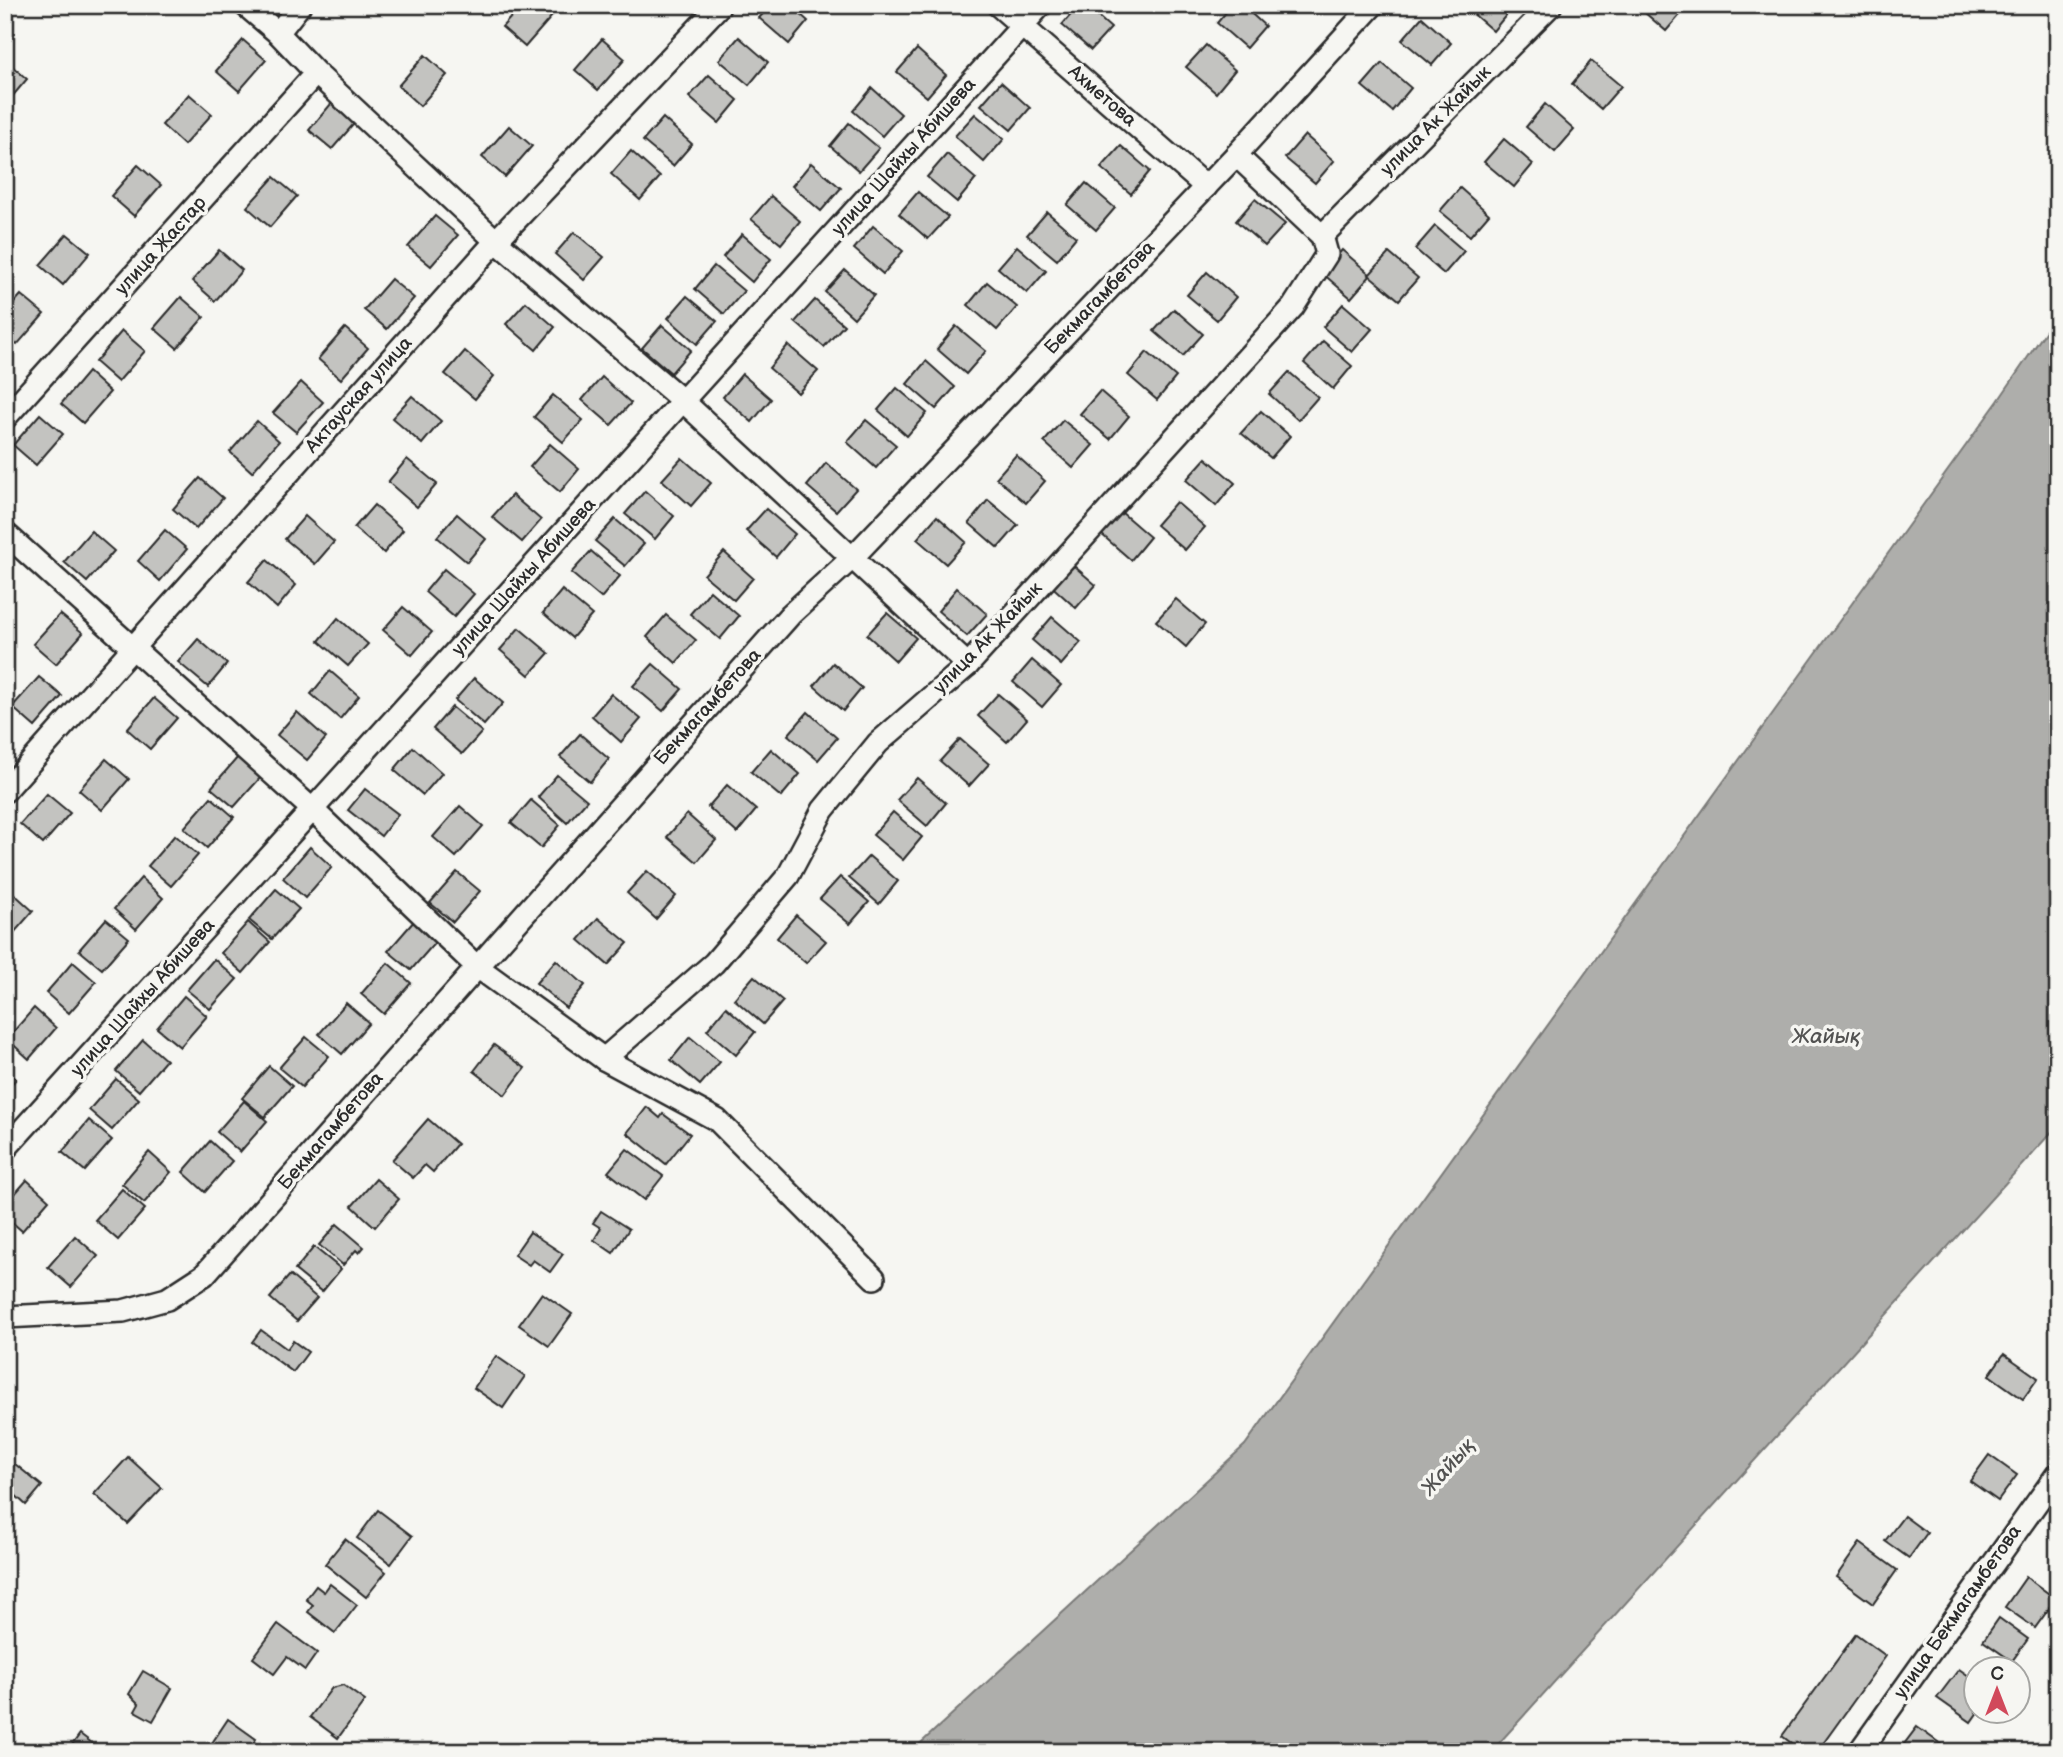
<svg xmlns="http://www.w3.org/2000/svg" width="2063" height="1757" font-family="'Balsamiq Sans',sans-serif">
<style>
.water{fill:#aeaeab;stroke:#7a7a78;stroke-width:2}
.building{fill:#c3c3c0;stroke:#2b2b2b;stroke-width:2}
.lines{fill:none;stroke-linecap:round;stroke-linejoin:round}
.minor-casing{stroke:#2b2b2b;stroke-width:26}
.minor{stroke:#f6f6f2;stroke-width:21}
.labels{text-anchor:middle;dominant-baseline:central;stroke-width:7;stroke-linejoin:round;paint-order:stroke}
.street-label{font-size:19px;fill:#2b2b2b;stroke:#f6f6f2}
.water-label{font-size:21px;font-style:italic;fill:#525251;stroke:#f6f6f2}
</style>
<rect width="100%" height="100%" fill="#f6f6f2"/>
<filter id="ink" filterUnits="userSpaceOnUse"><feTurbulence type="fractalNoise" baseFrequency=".0143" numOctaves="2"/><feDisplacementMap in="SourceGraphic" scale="14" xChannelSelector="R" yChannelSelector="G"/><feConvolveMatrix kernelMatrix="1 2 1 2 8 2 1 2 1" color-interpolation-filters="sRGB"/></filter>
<g filter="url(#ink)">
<!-- water -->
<polygon class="water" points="2058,313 2058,1125 1491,1752 911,1752 1245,1445 1998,401"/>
<!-- building -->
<g class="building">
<polygon points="522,5 539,5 552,16 525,47 502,27"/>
<polygon points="771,5 790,5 808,21 789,44 759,18"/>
<polygon points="1079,5 1085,5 1111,28 1091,50 1062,25"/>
<polygon points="1232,5 1242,5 1265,26 1246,48 1217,23"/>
<polygon points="1509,5 1512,8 1493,31 1464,6"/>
<polygon points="1683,5 1686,8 1666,31 1637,6"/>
<polygon points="1422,17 1451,43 1432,65 1402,40"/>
<polygon points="739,37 768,62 749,85 719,60"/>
<polygon points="602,39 625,59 598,90 575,70"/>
<polygon points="243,40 266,60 239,91 216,71"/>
<polygon points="1206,45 1235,70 1216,93 1186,67"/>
<polygon points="917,49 946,75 927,97 897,72"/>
<polygon points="425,55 447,75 420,106 398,86"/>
<polygon points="5,60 27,79 5,105"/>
<polygon points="1591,61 1621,86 1601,109 1572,84"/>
<polygon points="1382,63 1411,88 1392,111 1362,86"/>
<polygon points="709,75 738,100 719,123 689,97"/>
<polygon points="1001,82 1030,108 1011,130 981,105"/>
<polygon points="872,88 901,114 882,136 853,111"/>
<polygon points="189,94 212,114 184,145 162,125"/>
<polygon points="336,98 359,118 332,149 309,130"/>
<polygon points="1545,104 1574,130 1555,152 1526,127"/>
<polygon points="975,114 1004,139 984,162 955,136"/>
<polygon points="663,118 692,144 673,166 643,141"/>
<polygon points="849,123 879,148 859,171 830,146"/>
<polygon points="509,126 532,146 505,177 482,157"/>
<polygon points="1305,135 1334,161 1315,183 1285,158"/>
<polygon points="1504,139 1533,164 1514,187 1484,162"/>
<polygon points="1121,146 1150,171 1131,194 1101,168"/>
<polygon points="631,151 660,177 640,200 611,174"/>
<polygon points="947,154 976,179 957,202 927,177"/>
<polygon points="811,163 841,188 821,211 792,186"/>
<polygon points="138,165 161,185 134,216 111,196"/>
<polygon points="274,177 297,196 270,227 247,207"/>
<polygon points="1086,183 1115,208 1096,230 1067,205"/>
<polygon points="1460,188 1489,214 1470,236 1440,211"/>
<polygon points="918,192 948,217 928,239 899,214"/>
<polygon points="771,196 800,221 781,244 751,219"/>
<polygon points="1255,199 1285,224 1265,246 1236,221"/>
<polygon points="1047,212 1076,237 1057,260 1027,235"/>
<polygon points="435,216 458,235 431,266 408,247"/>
<polygon points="873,226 903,251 883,274 854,249"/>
<polygon points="1435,226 1464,251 1444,274 1415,249"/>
<polygon points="574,232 604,257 584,280 555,254"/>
<polygon points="67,234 90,253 63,285 40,265"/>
<polygon points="742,234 771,259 752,282 723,257"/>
<polygon points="1017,246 1046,271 1027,293 998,268"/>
<polygon points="219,250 242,270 215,301 192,281"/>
<polygon points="1342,250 1371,275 1351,298 1322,273"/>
<polygon points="1389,253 1418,278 1399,300 1369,275"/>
<polygon points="714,266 744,291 724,314 695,289"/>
<polygon points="845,270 874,295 854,318 825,292"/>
<polygon points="1207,272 1236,297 1217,320 1187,295"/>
<polygon points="391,279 414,298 387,329 364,310"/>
<polygon points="987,282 1017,307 997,330 968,305"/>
<polygon points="21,295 44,314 17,345 5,336 5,313"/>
<polygon points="687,296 717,321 697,344 668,318"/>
<polygon points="181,297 204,317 177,348 154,328"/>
<polygon points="815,300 844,325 824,347 795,322"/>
<polygon points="526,302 555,327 536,350 506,324"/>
<polygon points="1343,304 1372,329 1352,352 1323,327"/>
<polygon points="1174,309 1203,334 1183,356 1154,331"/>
<polygon points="662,325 691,350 671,373 642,348"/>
<polygon points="956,326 986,351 966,374 937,349"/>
<polygon points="345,328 368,348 341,379 318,359"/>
<polygon points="122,331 145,351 118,382 95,362"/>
<polygon points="1323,341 1352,366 1333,389 1304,363"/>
<polygon points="788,345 818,371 798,393 769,368"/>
<polygon points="465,351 494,376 475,399 445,374"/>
<polygon points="1147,352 1176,377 1157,400 1128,375"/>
<polygon points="926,361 955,387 936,409 907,384"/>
<polygon points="88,372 110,392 83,423 61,404"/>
<polygon points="1289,372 1318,397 1298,420 1269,394"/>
<polygon points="742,374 771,399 752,422 723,397"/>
<polygon points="602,377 631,403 611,425 582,400"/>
<polygon points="301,382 323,402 296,432 273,413"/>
<polygon points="897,388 927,413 907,436 878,410"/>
<polygon points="1100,391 1129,416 1110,439 1080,414"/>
<polygon points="553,395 583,420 563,442 534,417"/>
<polygon points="412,396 441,421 422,444 392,418"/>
<polygon points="1261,411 1290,436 1271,458 1241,433"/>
<polygon points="40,414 63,434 36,465 13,445"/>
<polygon points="866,420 896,445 876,468 847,442"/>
<polygon points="1063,420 1093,445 1073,468 1044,442"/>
<polygon points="257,421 279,441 252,472 230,452"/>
<polygon points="550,444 579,469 560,492 530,467"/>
<polygon points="1016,455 1045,481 1026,503 996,478"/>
<polygon points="682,458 711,483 691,506 662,480"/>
<polygon points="1206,458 1235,483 1216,506 1186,480"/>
<polygon points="407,459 437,484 417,507 388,482"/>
<polygon points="826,463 856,489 836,511 807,486"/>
<polygon points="200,478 223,498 196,529 173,509"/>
<polygon points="645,491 674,516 655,539 625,514"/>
<polygon points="512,495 541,520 522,542 492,517"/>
<polygon points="988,500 1018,525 998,548 969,523"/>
<polygon points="1176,502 1205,527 1185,550 1156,525"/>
<polygon points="374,505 403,530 384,553 354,528"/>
<polygon points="766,509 795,534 776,557 746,531"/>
<polygon points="1121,512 1150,537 1131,560 1101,534"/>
<polygon points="457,514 486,539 467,562 437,537"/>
<polygon points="305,516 334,542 315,564 285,539"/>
<polygon points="937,516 966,542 946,564 917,539"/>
<polygon points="615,519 644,544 625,566 595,541"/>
<polygon points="165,530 187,549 160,581 138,561"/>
<polygon points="91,531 114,551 87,582 64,562"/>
<polygon points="591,551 620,576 601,598 571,573"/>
<polygon points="724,552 753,578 734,600 704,575"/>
<polygon points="267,560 296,585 277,608 248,582"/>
<polygon points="1067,560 1096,585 1076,608 1047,582"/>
<polygon points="444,569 474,594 454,617 425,592"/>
<polygon points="957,588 987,614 967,636 938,611"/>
<polygon points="562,590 592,615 572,638 543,613"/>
<polygon points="710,591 739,616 720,639 690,614"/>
<polygon points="1176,599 1205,624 1186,647 1156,621"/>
<polygon points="403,607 432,632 412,655 383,630"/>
<polygon points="887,613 916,638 896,661 867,635"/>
<polygon points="60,614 83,633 56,664 33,644"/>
<polygon points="666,615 696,640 676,663 647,637"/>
<polygon points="1052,617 1081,642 1061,665 1032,640"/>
<polygon points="338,618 368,644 348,666 319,641"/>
<polygon points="519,628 549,653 529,675 500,650"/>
<polygon points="198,639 227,664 208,687 178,662"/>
<polygon points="1032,660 1061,685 1042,707 1013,682"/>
<polygon points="833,663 862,688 843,711 814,686"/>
<polygon points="653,664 682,689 663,711 633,686"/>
<polygon points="330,671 359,696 340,719 311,694"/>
<polygon points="39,677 62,696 35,727 12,707"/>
<polygon points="474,678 503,703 484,725 455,700"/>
<polygon points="611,694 641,719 621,742 592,716"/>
<polygon points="998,694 1027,719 1007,742 978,716"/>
<polygon points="154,698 177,718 150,749 127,729"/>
<polygon points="452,707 482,732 462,754 433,729"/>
<polygon points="297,712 326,738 307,760 277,735"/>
<polygon points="808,712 837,738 818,760 788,735"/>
<polygon points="580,734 609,759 590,782 560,757"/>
<polygon points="960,739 989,764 969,786 940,761"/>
<polygon points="413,747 442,773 423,795 394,770"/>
<polygon points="771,749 800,774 781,797 751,772"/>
<polygon points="238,757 261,777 234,807 211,788"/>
<polygon points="106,759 129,779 102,810 79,790"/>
<polygon points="557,775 587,800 567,823 538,797"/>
<polygon points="917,778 946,803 927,826 897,800"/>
<polygon points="727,785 756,810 737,833 708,807"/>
<polygon points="365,789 398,814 381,836 348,810"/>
<polygon points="47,794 70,813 43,844 20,824"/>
<polygon points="211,797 234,817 207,848 184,828"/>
<polygon points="531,800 560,825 541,848 511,823"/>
<polygon points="460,806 483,826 456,857 433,837"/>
<polygon points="893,812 922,837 903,860 873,835"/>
<polygon points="687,814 716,840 697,862 667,837"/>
<polygon points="175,835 198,855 171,886 148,866"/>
<polygon points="310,847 332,867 305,898 283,878"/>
<polygon points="869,856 898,881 879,904 849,878"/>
<polygon points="647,871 676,896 656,919 627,893"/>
<polygon points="457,872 480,891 453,922 430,903"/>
<polygon points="840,877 869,902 850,924 820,899"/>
<polygon points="141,878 163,898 136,929 114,909"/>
<polygon points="276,889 299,909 272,939 249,920"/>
<polygon points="11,891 33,911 6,942 5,897"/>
<polygon points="796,915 826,941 806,963 777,938"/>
<polygon points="598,918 628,943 608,965 579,940"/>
<polygon points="106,919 129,938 102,969 79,950"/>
<polygon points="415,920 438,939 411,970 388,951"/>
<polygon points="248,922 270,942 243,973 221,953"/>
<polygon points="214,959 237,979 210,1009 187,990"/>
<polygon points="556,960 585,985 566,1008 536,983"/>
<polygon points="73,962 96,982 69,1013 46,993"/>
<polygon points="388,963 411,983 384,1014 361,994"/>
<polygon points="754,976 783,1001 763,1024 734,999"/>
<polygon points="184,996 207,1016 180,1047 157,1028"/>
<polygon points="346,1003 369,1023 342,1054 319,1034"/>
<polygon points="726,1007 755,1032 736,1055 707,1030"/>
<polygon points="34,1008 56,1028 29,1059 7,1039"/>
<polygon points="306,1037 329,1056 302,1087 279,1068"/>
<polygon points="690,1037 720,1062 700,1085 671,1060"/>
<polygon points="143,1040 166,1060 139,1091 116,1071"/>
<polygon points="494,1045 525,1068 505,1095 474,1071"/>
<polygon points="269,1066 292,1086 265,1117 242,1098"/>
<polygon points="5,1069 16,1079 5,1091"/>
<polygon points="116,1079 139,1099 112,1130 89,1110"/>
<polygon points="244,1101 267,1121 240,1152 217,1132"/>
<polygon points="647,1107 660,1118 663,1114 690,1134 666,1164 627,1133"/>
<polygon points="428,1119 457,1144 433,1172 425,1165 413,1178 392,1160"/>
<polygon points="89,1120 112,1140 85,1171 62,1152"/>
<polygon points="210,1141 232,1161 205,1192 183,1172"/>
<polygon points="627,1149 663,1176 644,1200 608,1172"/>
<polygon points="149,1152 171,1172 144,1203 122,1184"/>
<polygon points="376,1179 399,1199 375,1227 352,1206"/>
<polygon points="27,1180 49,1200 22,1231 5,1216 5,1205"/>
<polygon points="122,1189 145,1209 118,1240 95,1220"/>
<polygon points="601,1211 629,1229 613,1253 594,1240 601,1228 593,1223"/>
<polygon points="337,1224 364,1247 359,1253 356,1250 343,1265 319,1245"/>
<polygon points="530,1232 563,1254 550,1272 533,1260 529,1265 514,1255"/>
<polygon points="75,1236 98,1256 71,1287 48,1267"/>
<polygon points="314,1247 341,1269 322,1292 295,1270"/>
<polygon points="290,1275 317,1298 297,1321 270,1298"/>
<polygon points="542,1293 572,1314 549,1346 519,1325"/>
<polygon points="261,1330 287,1349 293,1341 308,1352 293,1372 252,1342"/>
<polygon points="2004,1354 2038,1378 2023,1399 1989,1375"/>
<polygon points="496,1356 525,1376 503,1408 474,1388"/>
<polygon points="1989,1455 2017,1475 1998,1501 1970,1481"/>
<polygon points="128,1457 162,1488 128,1524 94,1494"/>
<polygon points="15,1464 42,1486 26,1505 15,1495 12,1498 5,1492 5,1475"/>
<polygon points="378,1510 412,1536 391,1564 357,1538"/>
<polygon points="1904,1516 1927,1533 1909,1558 1885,1541"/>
<polygon points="345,1539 386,1572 366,1597 325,1564"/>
<polygon points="1860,1543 1897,1570 1873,1604 1836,1577"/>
<polygon points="2026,1577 2056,1599 2035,1628 2005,1607"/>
<polygon points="330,1584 357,1605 335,1633 308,1612 313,1605 306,1599 316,1586 324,1592"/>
<polygon points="1999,1618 2028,1639 2012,1661 1983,1641"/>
<polygon points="278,1624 317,1653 305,1670 287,1657 274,1674 253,1658"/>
<polygon points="1856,1634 1886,1656 1817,1752 1803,1752 1782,1736"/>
<polygon points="1959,1669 1976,1681 1976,1712 1978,1712 1971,1722 1937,1698"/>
<polygon points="143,1671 172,1688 153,1721 135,1711 139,1704 129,1694"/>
<polygon points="343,1685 365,1701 338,1738 310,1717 332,1688"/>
<polygon points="228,1719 256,1739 247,1752 206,1752"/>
<polygon points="1917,1727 1945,1747 1942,1752 1898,1752"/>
<polygon points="80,1734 104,1752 67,1752"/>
</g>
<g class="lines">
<!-- minor casing -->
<g class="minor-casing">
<g id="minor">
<polyline points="245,5 278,33 316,73 496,241 683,401 968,665"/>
<polyline points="998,5 1206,187"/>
<polyline points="278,33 300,5"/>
<polyline points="1322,236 1551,5"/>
<polyline points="5,418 316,73"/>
<polyline points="5,533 314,811 476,966 604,1059 717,1120 874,1278"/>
<polyline points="5,791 496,241 720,5"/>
<polyline points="604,1059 714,963 788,876 823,810 878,743 968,665 1293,307 1327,254 1322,236 1236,155"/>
<polyline points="5,1149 1041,5"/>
<polyline points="5,1317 123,1311 167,1299 204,1275 791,614 852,558 1236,155 1373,5"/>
<polyline points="1859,1752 2058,1473"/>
</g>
</g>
<!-- minor -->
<use href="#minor" class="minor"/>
</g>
</g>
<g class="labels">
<!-- street labels -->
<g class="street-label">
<text transform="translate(1102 96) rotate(41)">Ахметова</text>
<text transform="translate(1436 121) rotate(-45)">улица Ак Жайык</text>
<text transform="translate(904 157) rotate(-48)">улица Шайхы Абишева</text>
<text transform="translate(161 246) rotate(-48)">улица Жастар</text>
<text transform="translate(1100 298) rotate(-46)">Бекмагамбетова</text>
<text transform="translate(359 395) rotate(-48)">Актауская улица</text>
<text transform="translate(524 577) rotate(-48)">улица Шайхы Абишева</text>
<text transform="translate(988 638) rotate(-46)">улица Ак Жайык</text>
<text transform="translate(708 707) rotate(-48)">Бекмагамбетова</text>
<text transform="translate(143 998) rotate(-48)">улица Шайхы Абишева</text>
<text transform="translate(331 1131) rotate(-49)">Бекмагамбетова</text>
<text transform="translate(1958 1612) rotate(-55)">улица Бекмагамбетова</text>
</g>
<!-- water labels -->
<g class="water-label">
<text x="1826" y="1036">Жайық</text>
<text transform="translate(1448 1467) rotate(-48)">Жайық</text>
</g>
</g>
<!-- margin -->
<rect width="2063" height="1757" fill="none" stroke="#f6f6f2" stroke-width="28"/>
<rect x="14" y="14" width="2035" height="1729" fill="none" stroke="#2b2b2b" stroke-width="2.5" filter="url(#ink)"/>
<!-- north arrow -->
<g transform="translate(1997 1690)"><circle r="33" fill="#f6f6f2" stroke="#a5a5a2" stroke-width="2"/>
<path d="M0-5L12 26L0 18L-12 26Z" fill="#d1495b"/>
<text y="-10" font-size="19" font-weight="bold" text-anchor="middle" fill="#2b2b2b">С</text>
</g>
</svg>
